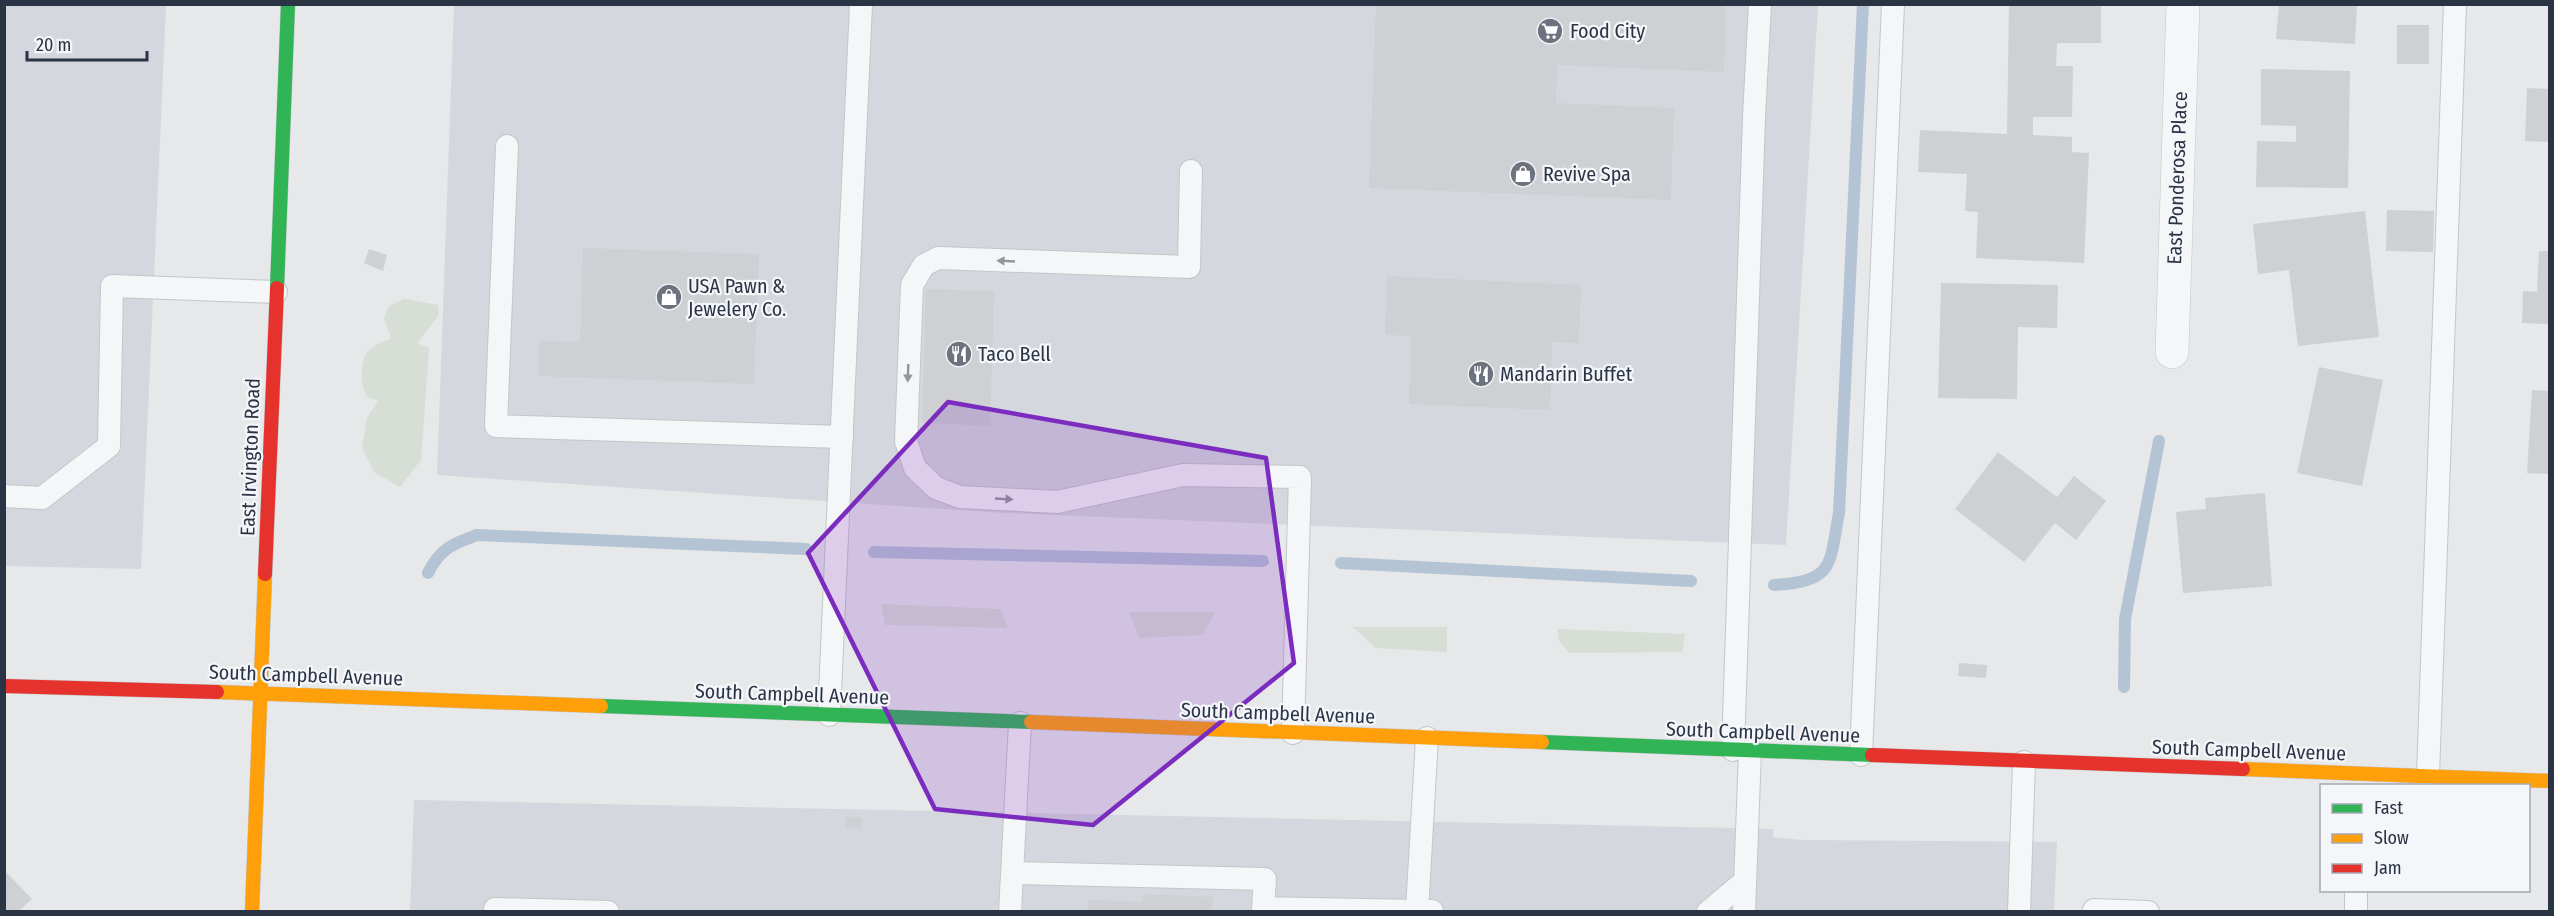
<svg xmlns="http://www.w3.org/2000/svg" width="2554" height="916" font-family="'Fira Sans Condensed',sans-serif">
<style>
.built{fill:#d4d7dd}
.green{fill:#d6ded6}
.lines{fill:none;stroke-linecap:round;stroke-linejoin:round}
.stream{stroke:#b4c4d5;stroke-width:12}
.building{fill:#ced0d3}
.lane-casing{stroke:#c4c6c8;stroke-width:24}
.street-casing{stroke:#c4c6c8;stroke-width:34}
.fast-casing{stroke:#c4c6c8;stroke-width:15}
.slow-casing{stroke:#c4c6c8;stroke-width:15}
.jam-casing{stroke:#c4c6c8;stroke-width:15}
.lane{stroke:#f5f6f7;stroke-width:22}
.street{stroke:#f5f6f7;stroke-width:33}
.fast{stroke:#30b455;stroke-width:14}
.slow{stroke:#ff9f0a;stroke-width:14}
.jam{stroke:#e5322d;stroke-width:14}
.oneway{fill:#90959e}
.marked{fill:#7b2cbf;fill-opacity:0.2;stroke:#7b2cbf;stroke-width:4.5;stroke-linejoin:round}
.labels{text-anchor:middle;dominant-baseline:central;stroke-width:4.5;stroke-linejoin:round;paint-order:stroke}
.poi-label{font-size:20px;fill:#2b3445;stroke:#f4f6f9;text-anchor:start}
.street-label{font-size:20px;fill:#2b3445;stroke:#f4f6f9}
</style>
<rect width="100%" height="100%" fill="#e6e8ea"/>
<!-- built -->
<g class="built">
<polygon points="5,5 166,5 141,569 5,566"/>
<polygon points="454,5 1818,5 1786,545 1003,513 437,475"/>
<polygon points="414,800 1731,828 1773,829 1773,837 1802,840 2057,842 2054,912 410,912"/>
</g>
<!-- green -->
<g class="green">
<path d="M404 299 438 305 439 315 417 343 429 348 421 460 400 487 374 472 362 447 367 418 378 400 368 398C360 385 359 362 369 350 374 345 385 341 391 338L384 318 389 306Z"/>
<polygon points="881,604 1000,609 1008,628 885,625"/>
<polygon points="1129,612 1215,612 1203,635 1139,638"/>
<polygon points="1353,627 1447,627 1447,652 1376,648"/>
<polygon points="1557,629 1685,634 1682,652 1569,653 1559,641"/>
</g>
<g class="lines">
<!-- stream -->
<g class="stream">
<polyline points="874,552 1263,561"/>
<polyline points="1341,563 1691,581"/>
<path d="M428 573C440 549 452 544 477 535L806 549"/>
<path d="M1774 585C1835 581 1829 566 1839 513L1863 4"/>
<polyline points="2124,687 2125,619 2159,441"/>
</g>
</g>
<!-- building -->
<g class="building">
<polygon points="1376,4 1726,4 1724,72 1557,65 1556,103 1674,108 1671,200 1369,188"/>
<polygon points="2009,4 2101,5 2101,43 2057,43 2056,66 2073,66 2072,117 2033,117 2033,135 2072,137 2072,152 2089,153 2084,263 1976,258 1978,212 1965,211 1967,174 1918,172 1920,130 2007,134"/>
<polygon points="2279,4 2357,4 2355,44 2276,39"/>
<rect x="2397" y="25" width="32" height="39"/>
<polygon points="2261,69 2350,71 2348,188 2256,187 2257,141 2296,142 2296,126 2261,125"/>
<polygon points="2527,88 2550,89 2550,142 2525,141"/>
<polygon points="2387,210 2434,211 2433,252 2386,251"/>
<polygon points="2365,211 2379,337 2298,346 2289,270 2258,274 2253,224"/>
<polygon points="583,248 759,254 754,384 538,376 539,341 580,342"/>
<polygon points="369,249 387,255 383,271 364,263"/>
<polygon points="2539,251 2550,251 2550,324 2522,323 2523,291 2537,292"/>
<polygon points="1387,276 1581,285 1579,343 1552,342 1550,410 1409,404 1411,336 1385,335"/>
<polygon points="1941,283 2058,285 2057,328 2018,327 2017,399 1938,398"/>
<polygon points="926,289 994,291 990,426 922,423"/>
<polygon points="2319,367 2383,380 2362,486 2297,473"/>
<polygon points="2532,390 2550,391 2550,474 2527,473"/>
<polygon points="1998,452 2057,497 2074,476 2106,501 2076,540 2055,523 2024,562 1955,509"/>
<polygon points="2265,493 2272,586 2183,593 2176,512 2206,509 2205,498"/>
<polygon points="1959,663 1987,665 1986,678 1958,676"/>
<polygon points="846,816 862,818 861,829 845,828"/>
<polygon points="4,870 32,899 18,912 4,912"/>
<polygon points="1143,894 1213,897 1212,912 1087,912 1088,900 1143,902"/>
</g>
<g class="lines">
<!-- lane casing -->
<g class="lane-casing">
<g id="lane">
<polyline points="507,146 496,426 842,437"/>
<polyline points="1191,171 1189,267 938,258 924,265 912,285 906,441 915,468 936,488 960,497 1057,502 1183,475 1300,477 1293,733"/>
<polyline points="4,496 42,498 109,446 112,286 276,292"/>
<polyline points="829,715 861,4"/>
<polyline points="1427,738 1417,911 1432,911"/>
<polyline points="1733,750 1754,117 1760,4"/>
<polyline points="1861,755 1893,4"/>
<polyline points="2428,776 2455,4"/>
<polyline points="1012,873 1265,879 1263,908 1417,911"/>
<polyline points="2094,910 2148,912"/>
<polyline points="495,912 495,909 608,912"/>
<polyline points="1010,912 1020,723"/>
<polyline points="1708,912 1745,881"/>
<polyline points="1744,912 1750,751"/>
<polyline points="2019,912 2024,762"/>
<polyline points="2356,912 2356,890"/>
</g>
</g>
<!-- street casing -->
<g class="street-casing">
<polyline id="street" points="2172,352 2183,4"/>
</g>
<!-- fast casing -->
<g class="fast-casing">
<g id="fast">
<polyline points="277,288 288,4"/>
<polyline points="601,706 1031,722"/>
<polyline points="1542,742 1872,755"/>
</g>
</g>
<!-- slow casing -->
<g class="slow-casing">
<g id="slow">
<polyline points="217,692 601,706"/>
<polyline points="1031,722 1542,742"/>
<polyline points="2243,769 2550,781"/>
<polyline points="252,912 265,574"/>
</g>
</g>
<!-- jam casing -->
<g class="jam-casing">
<g id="jam">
<polyline points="265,574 277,288"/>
<polyline points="4,686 217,692"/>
<polyline points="1872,755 2243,769"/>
</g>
</g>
<!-- lane -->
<use href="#lane" class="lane"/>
<!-- street -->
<use href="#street" class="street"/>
<!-- fast -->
<use href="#fast" class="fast"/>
<!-- slow -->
<use href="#slow" class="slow"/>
<!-- jam -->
<use href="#jam" class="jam"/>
</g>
<!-- one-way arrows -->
<defs><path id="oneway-solid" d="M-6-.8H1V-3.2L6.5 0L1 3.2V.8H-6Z" transform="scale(1.5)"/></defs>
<g class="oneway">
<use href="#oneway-solid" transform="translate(1006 261) rotate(-177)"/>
<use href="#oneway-solid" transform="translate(908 373) rotate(92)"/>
<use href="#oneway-solid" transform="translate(1004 499) rotate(3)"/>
</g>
<!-- marked area -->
<path class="marked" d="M948 402 1266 458 1294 663 1093 825 935 809 808 553Z"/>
<!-- icons -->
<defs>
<g id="supermarket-disc" transform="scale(1.35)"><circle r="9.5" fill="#6c737f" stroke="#f4f6f9"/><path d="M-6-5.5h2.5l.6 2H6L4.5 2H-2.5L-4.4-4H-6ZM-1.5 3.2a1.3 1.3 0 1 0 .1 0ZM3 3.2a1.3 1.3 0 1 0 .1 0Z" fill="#fff"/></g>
<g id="shop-disc" transform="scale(1.35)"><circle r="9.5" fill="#6c737f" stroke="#f4f6f9"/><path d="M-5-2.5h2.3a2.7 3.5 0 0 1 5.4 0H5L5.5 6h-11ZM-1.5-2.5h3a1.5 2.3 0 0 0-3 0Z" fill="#fff"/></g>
<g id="restaurant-disc" transform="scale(1.35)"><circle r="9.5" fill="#6c737f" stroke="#f4f6f9"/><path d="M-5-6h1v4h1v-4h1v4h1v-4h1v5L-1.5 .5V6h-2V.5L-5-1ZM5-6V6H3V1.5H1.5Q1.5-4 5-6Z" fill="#fff"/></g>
</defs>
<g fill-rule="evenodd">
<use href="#supermarket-disc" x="1550" y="31"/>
<use href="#shop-disc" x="1523" y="174"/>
<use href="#shop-disc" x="669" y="297"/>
<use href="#restaurant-disc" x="959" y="354"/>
<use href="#restaurant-disc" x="1481" y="374"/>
</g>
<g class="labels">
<!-- poi labels -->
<g class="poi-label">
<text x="1570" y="31">Food City</text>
<text x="1543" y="174">Revive Spa</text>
<text x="688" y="286">USA Pawn &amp;<tspan x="688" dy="23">Jewelery Co.</tspan></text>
<text x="978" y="354">Taco Bell</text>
<text x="1500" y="374">Mandarin Buffet</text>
</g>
<!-- street labels -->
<g class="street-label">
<text transform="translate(2177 178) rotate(-88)">East Ponderosa Place</text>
<text transform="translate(250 457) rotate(-88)">East Irvington Road</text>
<text transform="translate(306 675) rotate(2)">South Campbell Avenue</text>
<text transform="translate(792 694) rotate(2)">South Campbell Avenue</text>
<text transform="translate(1278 713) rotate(2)">South Campbell Avenue</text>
<text transform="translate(1763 732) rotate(2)">South Campbell Avenue</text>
<text transform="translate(2249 750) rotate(2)">South Campbell Avenue</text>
</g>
</g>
<!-- border -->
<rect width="2554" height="916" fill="none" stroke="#2b3445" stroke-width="12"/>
<!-- legend -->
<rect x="2320" y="784" width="210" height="108" fill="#f4f6f9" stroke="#a4a8b1" stroke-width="1.5"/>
<rect x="2332" y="804" width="30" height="9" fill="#30b455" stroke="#a4a8b1" stroke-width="1.5"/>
<text x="2374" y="814" font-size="18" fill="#2b3445">Fast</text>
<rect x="2332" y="834" width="30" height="9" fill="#ff9f0a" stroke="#a4a8b1" stroke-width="1.5"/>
<text x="2374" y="844" font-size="18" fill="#2b3445">Slow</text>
<rect x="2332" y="864" width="30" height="9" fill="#e5322d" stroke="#a4a8b1" stroke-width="1.5"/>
<text x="2374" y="874" font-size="18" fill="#2b3445">Jam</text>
<!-- scale -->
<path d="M27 51v9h120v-9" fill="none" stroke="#2b3445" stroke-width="3"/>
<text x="36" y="51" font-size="18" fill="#2b3445" stroke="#f4f6f9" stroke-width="4.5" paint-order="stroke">20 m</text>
</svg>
